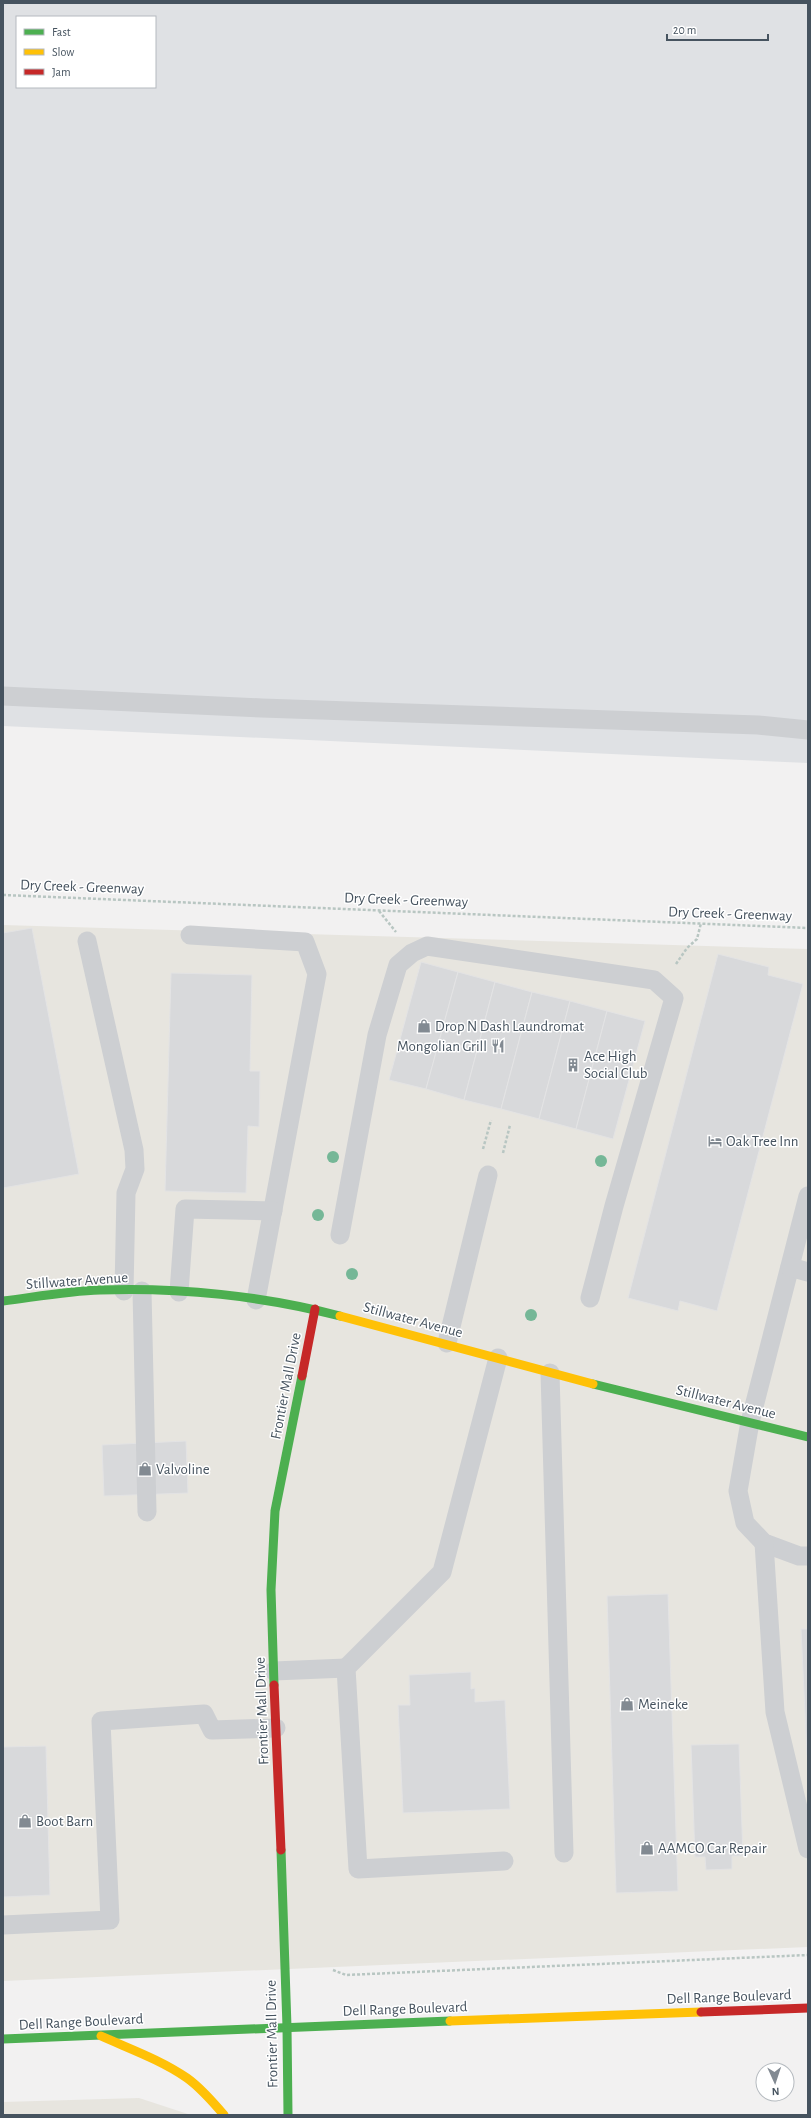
<svg xmlns="http://www.w3.org/2000/svg" width="811" height="2118" font-family="'Alegreya Sans',sans-serif">
<style>
.commercial{fill:#e7e5df}
.airport{fill:#dfe1e4;fill-rule:evenodd}
.building{fill:#d8d9db;stroke:#e3e3e4}
.lines{fill:none;stroke-linecap:round;stroke-linejoin:round}
.path{stroke:#b8c6c2;stroke-width:2.5;stroke-dasharray:3 2;stroke-linecap:butt}
.lane{stroke:#cdcfd2;stroke-width:19}
.fast{stroke:#4caf50;stroke-width:9}
.slow{stroke:#ffc107;stroke-width:9}
.jam{stroke:#c62828;stroke-width:9}
.tree{fill:#75b797}
.labels{text-anchor:middle;dominant-baseline:central;stroke-width:3;stroke-linejoin:round;paint-order:stroke}
.street-label{font-size:15px;fill:#46535f;stroke:#fff}
.poi-label{font-size:15px;fill:#46535f;stroke:#fff;text-anchor:start}
</style>
<rect width="100%" height="100%" fill="#f2f1f1"/>
<!-- commercial -->
<g class="commercial">
<polygon points="3,925 808,949 808,1947 3,1981"/>
<polygon points="139,2098 191,2115 3,2115 3,2102"/>
</g>
<!-- airport -->
<path class="airport" d="M3 3H808V763L3 726ZM17 17H155V87H17Z"/>
<!-- building -->
<g class="building">
<polygon points="32,928 79,1174 3,1188 3,933"/>
<polygon points="718,954 769,967 768,975 803,984 717,1311 680,1301 678,1311 628,1298"/>
<polygon points="421,962 458,972 426,1089 389,1080"/>
<polygon points="458,972 495,982 464,1100 426,1089"/>
<polygon points="171,973 252,975 250,1071 260,1071 259,1127 248,1126 246,1193 165,1191"/>
<polygon points="495,982 532,992 501,1109 464,1100"/>
<polygon points="532,992 570,1001 539,1119 501,1109"/>
<polygon points="570,1001 607,1011 576,1129 539,1119"/>
<polygon points="607,1011 645,1021 613,1139 576,1129"/>
<polygon points="186,1441 188,1493 104,1496 102,1445"/>
<polygon points="668,1594 678,1891 616,1893 607,1596"/>
<polygon points="801,1629 808,1629 808,1755 807,1755"/>
<polygon points="471,1672 471,1689 475,1688 475,1702 505,1700 510,1809 403,1813 398,1705 410,1705 409,1675"/>
<polygon points="739,1744 743,1856 732,1856 732,1869 706,1870 705,1857 695,1857 691,1745"/>
<polygon points="46,1746 50,1895 3,1897 3,1747"/>
</g>
<g class="lines">
<!-- path -->
<g class="path">
<polyline points="3,895 808,928"/>
<polyline points="379,911 396,932"/>
<polyline points="676,964 687,948 697,939 701,923"/>
<polyline points="483,1149 491,1120"/>
<polyline points="503,1153 510,1125"/>
<polyline points="333,1970 346,1975 808,1955"/>
</g>
<!-- lane -->
<g class="lane">
<polyline points="3,696 262,708 758,725 808,730"/>
<polyline points="190,935 305,942 317,974 256,1300"/>
<polyline points="87,941 134,1150 135,1169 126,1193 124,1291"/>
<polyline points="808,1196 750,1422 738,1491 745,1523 764,1543 799,1556 808,1556"/>
<polyline points="340,1235 377,1035 398,965 412,953 427,946 654,980 674,998 614,1206 590,1298"/>
<polyline points="790,1267 808,1272"/>
<polyline points="142,1291 147,1512"/>
<polyline points="179,1292 185,1209 273,1211"/>
<polyline points="447,1343 488,1175"/>
<polyline points="498,1358 442,1572 346,1668 358,1869 504,1861"/>
<polyline points="550,1373 564,1853"/>
<polyline points="764,1543 775,1712 808,1849"/>
<polyline points="274,1671 346,1668"/>
<polyline points="3,1925 110,1920 101,1721 204,1714 212,1730 276,1728"/>
</g>
<!-- fast -->
<g class="fast">
<path d="M3 1301C35 1297 68 1291 100 1290 178 1287 264 1296 340 1316"/>
<polyline points="593,1384 808,1437"/>
<polyline points="274,1685 271,1590 275,1511 302,1376"/>
<polyline points="281,1850 287,2027 288,2115"/>
<polyline points="3,2039 450,2021"/>
</g>
<!-- slow -->
<g class="slow">
<polyline points="340,1316 593,1384"/>
<polyline points="450,2021 701,2012"/>
<path d="M101 2036C130 2049 161 2060 187 2078 201 2088 213 2102 224 2115"/>
</g>
<!-- jam -->
<g class="jam">
<polyline points="302,1376 315,1309"/>
<polyline points="274,1685 281,1850"/>
<polyline points="701,2012 808,2008"/>
</g>
</g>
<!-- trees -->
<g class="tree">
<circle cx="333" cy="1157" r="6"/>
<circle cx="601" cy="1161" r="6"/>
<circle cx="318" cy="1215" r="6"/>
<circle cx="352" cy="1274" r="6"/>
<circle cx="531" cy="1315" r="6"/>
</g>
<!-- icons -->
<defs>
<g id="shop-bare" transform="scale(1.08)"><path d="M-5-2.5h2.3a2.7 3.5 0 0 1 5.4 0H5L5.5 6h-11ZM-1.5-2.5h3a1.5 2.3 0 0 0-3 0Z" fill="#828a92" stroke="#fff" stroke-width="2.5" paint-order="stroke"/></g>
<g id="restaurant-bare" transform="scale(1.08)"><path d="M-5-6h1v4h1v-4h1v4h1v-4h1v5L-1.5 .5V6h-2V.5L-5-1ZM5-6V6H3V1.5H1.5Q1.5-4 5-6Z" fill="#828a92" stroke="#fff" stroke-width="2.5" paint-order="stroke"/></g>
<g id="building-bare" transform="scale(1.08)"><path d="M-4-6H4V6H1V3H-1V6H-4ZM-2.5-4.3h1.7v1.8h-1.7ZM.8-4.3h1.7v1.8H.8ZM-2.5-1h1.7V.8h-1.7ZM.8-1h1.7V.8H.8Z" fill="#828a92" stroke="#fff" stroke-width="2.5" paint-order="stroke"/></g>
<g id="hotel-bare" transform="scale(1.08)"><path d="M-6-4.5h1.5V1H6V5H4.5V3h-9V5H-6ZM-4 0a1.8 1.8 0 1 1 3.6 0ZM.5 0V-2.5h3Q6-2.5 6 0Z" fill="#828a92" stroke="#fff" stroke-width="2.5" paint-order="stroke"/></g>
</defs>
<g fill-rule="evenodd">
<use href="#shop-bare" x="424" y="1026"/>
<use href="#restaurant-bare" x="498" y="1046"/>
<use href="#building-bare" x="573" y="1065"/>
<use href="#hotel-bare" x="715" y="1141"/>
<use href="#shop-bare" x="145" y="1469"/>
<use href="#shop-bare" x="627" y="1704"/>
<use href="#shop-bare" x="25" y="1821"/>
<use href="#shop-bare" x="647" y="1848"/>
</g>
<g class="labels">
<!-- street labels -->
<g class="street-label">
<text transform="translate(82 887) rotate(2)">Dry Creek - Greenway</text>
<text transform="translate(406 900) rotate(2)">Dry Creek - Greenway</text>
<text transform="translate(730 914) rotate(2)">Dry Creek - Greenway</text>
<text transform="translate(77 1281) rotate(-4)">Stillwater Avenue</text>
<text transform="translate(413 1320) rotate(15)">Stillwater Avenue</text>
<text transform="translate(286 1386) rotate(-79)">Frontier Mall Drive</text>
<text transform="translate(726 1402) rotate(14)">Stillwater Avenue</text>
<text transform="translate(262 1711) rotate(-92)">Frontier Mall Drive</text>
<text transform="translate(729 1997) rotate(-2)">Dell Range Boulevard</text>
<text transform="translate(405 2009) rotate(-2)">Dell Range Boulevard</text>
<text transform="translate(81 2022) rotate(-3)">Dell Range Boulevard</text>
<text transform="translate(272 2034) rotate(-91)">Frontier Mall Drive</text>
</g>
<!-- poi labels -->
<g class="poi-label">
<text x="435" y="1026">Drop N Dash Laundromat</text>
<text x="487" y="1046" text-anchor="end">Mongolian Grill</text>
<text x="584" y="1056">Ace High<tspan x="584" dy="17">Social Club</tspan></text>
<text x="726" y="1141">Oak Tree Inn</text>
<text x="156" y="1469">Valvoline</text>
<text x="638" y="1704">Meineke</text>
<text x="36" y="1821">Boot Barn</text>
<text x="658" y="1848">AAMCO Car Repair</text>
</g>
</g>
<!-- border -->
<rect width="811" height="2118" fill="none" stroke="#46535f" stroke-width="8"/>
<!-- legend -->
<rect x="16" y="16" width="140" height="72" fill="#ffffff" stroke="#b5babf"/>
<rect x="24" y="29" width="20" height="6" fill="#4caf50" stroke="#b5babf"/>
<text x="52" y="36" font-size="12" fill="#46535f">Fast</text>
<rect x="24" y="49" width="20" height="6" fill="#ffc107" stroke="#b5babf"/>
<text x="52" y="56" font-size="12" fill="#46535f">Slow</text>
<rect x="24" y="69" width="20" height="6" fill="#c62828" stroke="#b5babf"/>
<text x="52" y="76" font-size="12" fill="#46535f">Jam</text>
<!-- north arrow -->
<g transform="translate(775 2082) rotate(177)"><circle r="19" fill="#ffffff" stroke="#b5babf"/>
<path d="M0-3L7 15L0 10L-7 15Z" fill="#828a92"/>
<text y="-6" font-size="11" font-weight="bold" text-anchor="middle" fill="#46535f">N</text>
</g>
<!-- scale -->
<path d="M667 34v6h101v-6" fill="none" stroke="#46535f" stroke-width="2"/>
<text x="673" y="34" font-size="12" fill="#46535f" stroke="#ffffff" stroke-width="3" paint-order="stroke">20 m</text>
</svg>
